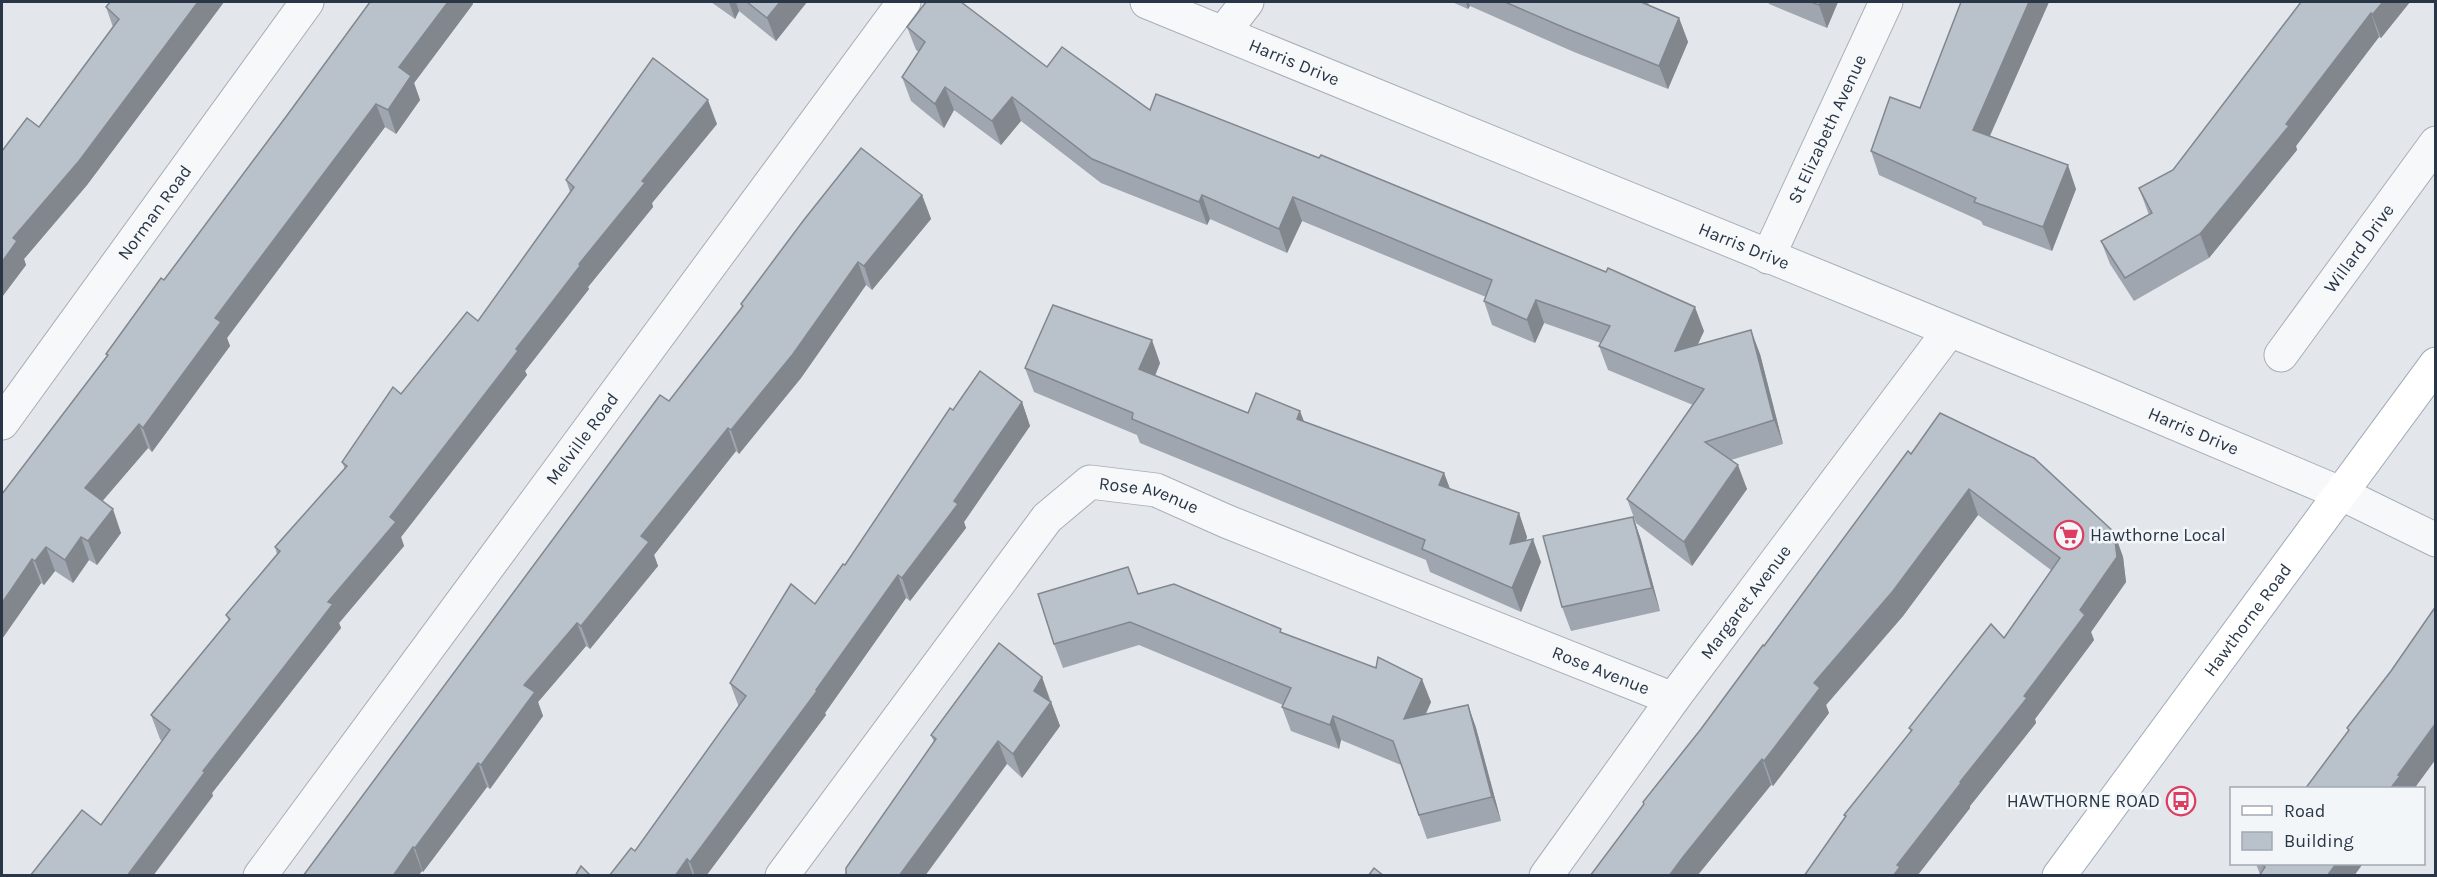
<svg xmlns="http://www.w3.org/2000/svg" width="2437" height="877" font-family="Karla,sans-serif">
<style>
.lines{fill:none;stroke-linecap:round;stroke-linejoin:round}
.minor-casing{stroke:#a7aeb7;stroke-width:35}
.major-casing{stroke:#a1acb9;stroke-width:35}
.minor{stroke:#f6f8fa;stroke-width:33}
.major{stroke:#fff;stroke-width:33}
.wall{fill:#9fa6af}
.shaded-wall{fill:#82878e}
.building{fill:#b9c1cb;stroke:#82878e;stroke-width:1.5}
.labels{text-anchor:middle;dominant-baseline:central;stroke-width:5;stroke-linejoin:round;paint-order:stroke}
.street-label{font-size:18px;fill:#283647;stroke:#f3f6f9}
.poi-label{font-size:18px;fill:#283647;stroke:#f3f6f9;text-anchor:start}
</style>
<rect width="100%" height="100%" fill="#e3e7ec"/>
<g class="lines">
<!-- minor casing -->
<g class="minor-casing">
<g id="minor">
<path id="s1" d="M1147 2 2094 389 2340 493 2436 540"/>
<polyline points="1223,33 1247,2"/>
<path id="s2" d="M1768 257 1886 2"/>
<path id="s3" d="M2281 355 2436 143"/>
<path id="s4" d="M2 423 307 2"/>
<path id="s5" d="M260 876 904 2"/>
<path id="s6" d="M782 876 1047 518 1090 482 1156 490 1228 522 1673 699"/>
<path id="s7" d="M1546 876 1673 699 1949 331"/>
</g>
</g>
<!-- major casing -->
<g class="major-casing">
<g id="major">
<path id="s8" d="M2059 876 2436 364"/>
</g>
</g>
<!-- minor -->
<use href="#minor" class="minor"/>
<!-- major -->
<use href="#major" class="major"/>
</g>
<!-- wall -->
<g class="wall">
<polygon points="110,2 224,2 87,185 24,259 26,265 2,297 39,127 113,27 106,7"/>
<polygon points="370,2 472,2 473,4 414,83 420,100 396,134 385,127 227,338 230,346 152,452 148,448 102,501 121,533 97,565 89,560 73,583 55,571 44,585 41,583 2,639 2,494 107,356 106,354 164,280 288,114"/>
<polygon points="711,2 807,2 776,41 739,11 735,19"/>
<polygon points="1452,2 1648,2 1649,5 1679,18 1688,42 1668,89 1574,52 1470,6 1468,9"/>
<polygon points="1768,2 1838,2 1827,28 1769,4"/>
<polygon points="1961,2 2049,2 1989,136 2076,189 2052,251 1983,225 1981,221 1879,175 1871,151 1920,108"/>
<polygon points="2301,2 2410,2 2381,38 2379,37 2296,146 2297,150 2209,258 2134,301 2110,264 2101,241 2149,215 2139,188 2173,170"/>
<polygon points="907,27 1047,67 1150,110 1704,331 1697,345 1760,354 1783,444 1731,460 1747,489 1692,566 1636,523 1627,499 1693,405 1608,370 1599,346 1601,343 1544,323 1535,343 1492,325 1484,301 1486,297 1302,221 1287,253 1210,219 1207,225 1101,183 1021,121 1001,145 954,110 944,128 911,101 902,77 919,52 916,50"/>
<polygon points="717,124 652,203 653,207 588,287 589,289 525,371 527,375 401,537 404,546 339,623 341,628 212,793 213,796 101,825 162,741 160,739 151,715 229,621 226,615 277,554 275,547 345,469 342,462 401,394 478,321 570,192 566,180"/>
<polygon points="922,195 931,219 872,290 866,285 801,378 739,454 736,451 654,555 658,566 590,649 586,646 538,702 543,716 490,789 487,787 423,872 422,871 418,876 303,876 742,308 741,304"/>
<polygon points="1160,363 1155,376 1248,413 1305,422 1444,473 1450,489 1519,513 1527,537 1526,540 1541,562 1521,612 1430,572 1426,560 1140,443 1137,435 1034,392 1025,368"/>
<polygon points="1022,402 1030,426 964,522 966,528 910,601 906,598 825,713 826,715 706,876 609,876 635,851 739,707 730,683 815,604 845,565 953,410"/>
<polygon points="1911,454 2114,532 2123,557 2126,582 2091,632 2094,640 2035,719 2036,723 1970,806 1970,808 1917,876 1804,876 1845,817 1844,815 1911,732 1909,728 2004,638 2051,570 1978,515 1903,616 1826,705 1829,713 1773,786 1771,785 1697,876 1590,876 1644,805 1643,802 1701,729"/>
<polygon points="1633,517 1641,540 1660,611 1571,631 1562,607"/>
<polygon points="1138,594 1282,633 1431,702 1426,714 1468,705 1476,728 1501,821 1427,839 1401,765 1341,740 1339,749 1291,731 1282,707 1283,705 1139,645 1063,668 1054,644"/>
<polygon points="1042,677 1060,726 1022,778 1007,764 934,742 931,735"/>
<polygon points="2256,864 2361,864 2362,865 2260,874"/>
</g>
<!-- shaded-wall -->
<g class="shaded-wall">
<polygon points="198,2 224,2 87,185 24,259 26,265 2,297 2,262 13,238"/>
<polygon points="448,2 472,2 473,4 414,83 420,100 396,134 388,110 399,67"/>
<polygon points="729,2 736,2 739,11 735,19"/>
<polygon points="780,2 807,2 776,41 767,18"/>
<polygon points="1466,2 1468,2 1470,6 1468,9"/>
<polygon points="1820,2 1838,2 1827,28 1819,5"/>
<polygon points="2029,2 2049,2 1982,154 1973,130"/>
<polygon points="2383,2 2410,2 2381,38 2372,15"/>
<polygon points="2371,13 2379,37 2296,146 2297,150 2209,258 2200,234"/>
<polygon points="1679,18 1688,42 1668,89 1659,66"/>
<polygon points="945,87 954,110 944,128 935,104"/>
<polygon points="1012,97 1021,121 1001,145 992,121"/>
<polygon points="708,100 717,124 652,203 653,207 588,287 589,289 525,371 527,375 401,537 404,546 339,623 341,628 212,793 213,796 153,876 127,876 203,771 328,602 390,517 579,264 642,181"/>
<polygon points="376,104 385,127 227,338 230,346 152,452 143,428 215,318"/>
<polygon points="2068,165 2076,189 2052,251 2043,227"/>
<polygon points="922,195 931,219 872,290 864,266"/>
<polygon points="1202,195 1210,219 1207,225 1199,202"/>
<polygon points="1293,197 1302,221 1287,253 1279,229"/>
<polygon points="858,262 866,285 801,378 739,454 731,430"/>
<polygon points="1536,300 1544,323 1535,343 1527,320"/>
<polygon points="1695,307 1704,331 1684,375 1675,351"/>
<polygon points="1751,330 1760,354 1783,444 1774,420"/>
<polygon points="1152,340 1160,363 1148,393 1139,369"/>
<polygon points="1022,402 1030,426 964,522 966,528 910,601 902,578"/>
<polygon points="1300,411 1309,434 1297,419"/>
<polygon points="139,424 148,448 94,511 85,488"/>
<polygon points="728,428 736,451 654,555 658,566 590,649 581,626 641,536"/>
<polygon points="1738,465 1747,489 1692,566 1684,542"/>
<polygon points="1444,473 1453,497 1439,485"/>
<polygon points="1969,489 1978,515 1903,616 1826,705 1829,713 1773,786 1764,761 1814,683"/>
<polygon points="113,509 121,533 97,565 88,541"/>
<polygon points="1519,513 1527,537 1518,567 1510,544"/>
<polygon points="1633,517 1641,540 1660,611 1652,588"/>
<polygon points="2114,532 2123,557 2126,582 2091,632 2094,640 2035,719 2036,723 1970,806 1970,808 1917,876 1893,876 1897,865 2024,696 2080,610"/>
<polygon points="81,537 89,560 73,583 65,560"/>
<polygon points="1533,539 1541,562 1521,612 1512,588"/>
<polygon points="46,547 55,571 44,585 35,561"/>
<polygon points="32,559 41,583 2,639 2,603"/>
<polygon points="898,575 906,598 825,713 826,715 706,876 695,876 690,862 816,690"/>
<polygon points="577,623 586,646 538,702 543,716 490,789 481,765 524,685"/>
<polygon points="1042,677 1050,701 1044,711 1051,702 1060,726 1022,778 1013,754 1034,691"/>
<polygon points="1422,679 1431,702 1412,743 1404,719"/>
<polygon points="1468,705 1476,728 1501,821 1492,797"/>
<polygon points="1333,716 1341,740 1339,749 1330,725"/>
<polygon points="2436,723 2436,759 2414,789 2390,789 2398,775"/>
<polygon points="998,741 1007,764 925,876 899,876"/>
<polygon points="1762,759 1771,785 1697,876 1669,876 1683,857"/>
<polygon points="478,763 487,787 423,872 415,848"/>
<polygon points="413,847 422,871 418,876 393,876"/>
<polygon points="687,859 693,876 675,876"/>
<polygon points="2336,864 2361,864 2362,865 2354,876 2327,876"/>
</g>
<!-- building -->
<g class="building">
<polygon points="110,2 198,2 79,161 13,238 17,241 2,262 2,151 27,118 39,127 119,19 106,7"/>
<polygon points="370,2 448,2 399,67 411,76 388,110 376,104 215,318 221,322 143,428 139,424 85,488 113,509 88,541 81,537 65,560 46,547 35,561 32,559 2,603 2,494 108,355 106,354 161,278 164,280 288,114"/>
<polygon points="747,2 780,2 767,18"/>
<polygon points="926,2 961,2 1047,67 1062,47 1150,110 1156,94 1319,158 1321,155 1606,272 1608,268 1695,307 1675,351 1751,330 1774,420 1705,442 1738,465 1684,542 1627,499 1704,389 1599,346 1610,326 1536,300 1527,320 1484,301 1492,280 1293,197 1279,229 1202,195 1199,202 1092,159 1012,97 992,121 945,87 935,104 902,77 925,42 907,27"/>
<polygon points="1505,2 1641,2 1679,18 1659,66 1565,28"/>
<polygon points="1811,2 1820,2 1819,5"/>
<polygon points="1961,2 2029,2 1973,130 2068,165 2043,227 1974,202 1976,198 1871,151 1890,97 1920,108"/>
<polygon points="2301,2 2383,2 2372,15 2371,13 2286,124 2289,126 2200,234 2125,278 2101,241 2152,213 2139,188 2173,170"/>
<polygon points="653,58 708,100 642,181 645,183 579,264 580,266 516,349 518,351 390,517 396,522 328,602 333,604 203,771 205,772 127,876 30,876 82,810 101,825 170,730 151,715 230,619 226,615 280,551 275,547 347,466 342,462 393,387 401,394 467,312 478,321 574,187 566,180"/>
<polygon points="861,148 922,195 864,266 858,262 793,354 731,430 728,428 641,536 649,542 581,626 577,623 524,685 535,692 481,765 478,763 415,848 413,847 393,876 303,876 660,395 669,401 743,306 741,304 803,221"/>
<polygon points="1053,305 1152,340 1139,369 1248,413 1256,393 1300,411 1297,419 1444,473 1439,485 1519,513 1510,544 1533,539 1512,588 1422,549 1425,540 1132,419 1133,413 1025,368"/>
<polygon points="980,371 1022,402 954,501 958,504 902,578 898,575 816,690 817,691 690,862 687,859 675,876 609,876 631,848 635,851 746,696 730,683 791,584 815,604 843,564 845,565 950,408 953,410"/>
<polygon points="1940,413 2034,458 2114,532 2117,557 2080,610 2085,615 2024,696 2027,698 1960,782 1961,783 1897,865 1900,867 1893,876 1804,876 1846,816 1844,815 1912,730 1909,728 1991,624 2004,638 2060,558 1969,489 1893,591 1814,683 1820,688 1764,761 1762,759 1683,857 1669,876 1590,876 1644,804 1643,802 1701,729 1763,645 1764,646 1908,451 1911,454"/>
<polygon points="1633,517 1652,588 1562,607 1543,536"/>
<polygon points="1128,567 1138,594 1174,584 1281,629 1280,632 1376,668 1378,657 1422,679 1404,719 1468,705 1492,797 1419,815 1393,741 1333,716 1330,725 1282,707 1291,688 1130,622 1054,644 1038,594"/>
<polygon points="2436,606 2436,723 2398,775 2400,776 2390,789 2305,789 2349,730 2347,728 2391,671"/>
<polygon points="999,643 1042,677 1034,691 1051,702 1013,754 998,741 899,876 846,876 846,868 936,739 931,735"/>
<polygon points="2261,864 2336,864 2327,876 2259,876 2265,867"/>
<polygon points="581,866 591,876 575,876"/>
<polygon points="1374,868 1384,876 1368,876"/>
</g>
<!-- icons -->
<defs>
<g id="supermarket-ring" transform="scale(1.5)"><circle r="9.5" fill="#f3f6f9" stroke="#dc3d60" stroke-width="1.5"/><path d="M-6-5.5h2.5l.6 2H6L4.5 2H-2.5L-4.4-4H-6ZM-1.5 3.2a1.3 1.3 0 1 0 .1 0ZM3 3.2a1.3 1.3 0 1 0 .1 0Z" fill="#dc3d60"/></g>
<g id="bus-ring" transform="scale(1.5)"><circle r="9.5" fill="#f3f6f9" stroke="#dc3d60" stroke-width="1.5"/><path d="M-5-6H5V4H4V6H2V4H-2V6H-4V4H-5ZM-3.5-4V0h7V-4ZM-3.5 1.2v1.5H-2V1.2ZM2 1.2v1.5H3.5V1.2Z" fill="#dc3d60"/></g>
</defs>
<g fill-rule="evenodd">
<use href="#supermarket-ring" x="2069" y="535"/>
<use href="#bus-ring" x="2181" y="801"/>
</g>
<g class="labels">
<!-- street labels -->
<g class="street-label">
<text stroke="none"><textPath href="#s1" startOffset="159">Harris Drive</textPath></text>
<text stroke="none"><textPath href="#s2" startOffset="141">St Elizabeth Avenue</textPath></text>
<text stroke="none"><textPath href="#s4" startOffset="260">Norman Road</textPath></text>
<text stroke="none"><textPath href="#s1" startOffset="645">Harris Drive</textPath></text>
<text stroke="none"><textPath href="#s3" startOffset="132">Willard Drive</textPath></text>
<text stroke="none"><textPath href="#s1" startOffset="1131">Harris Drive</textPath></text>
<text stroke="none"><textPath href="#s5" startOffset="543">Melville Road</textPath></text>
<text stroke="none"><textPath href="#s6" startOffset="562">Rose Avenue</textPath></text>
<text stroke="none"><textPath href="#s7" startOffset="339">Margaret Avenue</textPath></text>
<text stroke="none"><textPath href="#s8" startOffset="318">Hawthorne Road</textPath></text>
<text stroke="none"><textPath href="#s6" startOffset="1048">Rose Avenue</textPath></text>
</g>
<!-- poi labels -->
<g class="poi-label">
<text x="2090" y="535">Hawthorne Local</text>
<text x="2160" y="801" text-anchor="end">HAWTHORNE ROAD</text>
</g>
</g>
<!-- border -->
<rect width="2437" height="877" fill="none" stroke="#283647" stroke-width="6"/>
<!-- legend -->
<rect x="2230" y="787" width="195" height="78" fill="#f3f6f9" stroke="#a2a9b2" stroke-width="1.5"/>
<rect x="2242" y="806" width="30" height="9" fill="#ffffff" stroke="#a2a9b2" stroke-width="1.5"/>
<text x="2284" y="817" font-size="18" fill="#283647">Road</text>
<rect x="2242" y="832" width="30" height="18" fill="#b9c1cb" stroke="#a2a9b2" stroke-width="1.5"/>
<text x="2284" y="847" font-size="18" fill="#283647">Building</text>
</svg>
